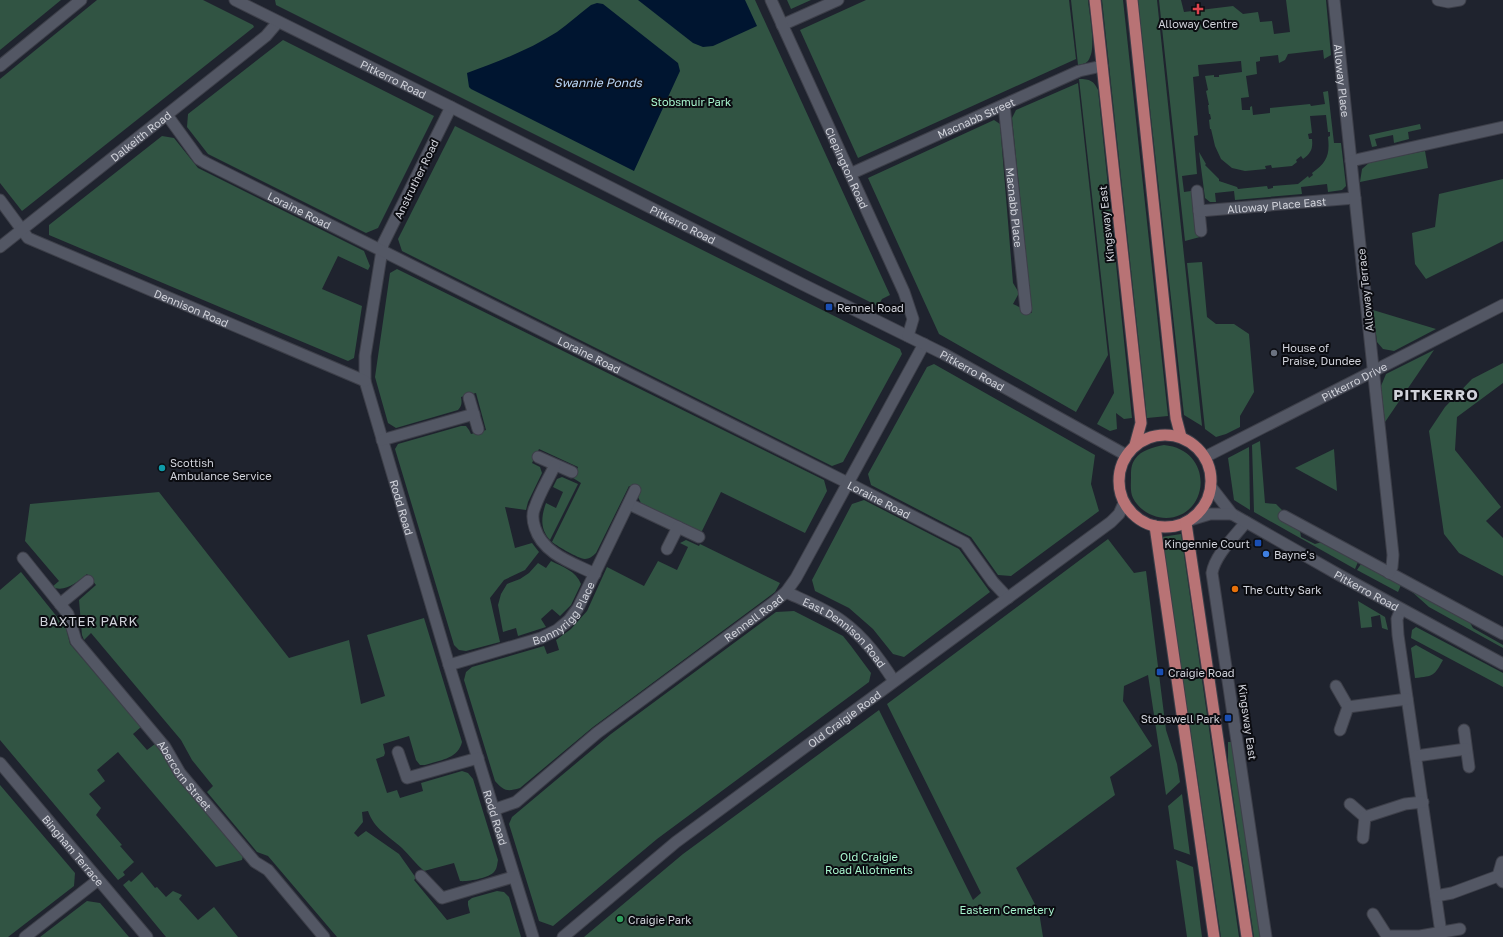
<svg xmlns="http://www.w3.org/2000/svg" width="1503" height="937" font-family="'Golos Text',sans-serif">
<style>
.green{fill:#315443}
.water{fill:#001530}
.lines{fill:none;stroke-linecap:round;stroke-linejoin:round}
.minor-casing{stroke:#3d3f49;stroke-width:13}
.tertiary-casing{stroke:#3d3f49;stroke-width:13}
.trunk-casing{stroke:#3d3f49;stroke-width:13}
.minor{stroke:#535764;stroke-width:11}
.tertiary{stroke:#535764;stroke-width:11}
.trunk{stroke:#b87375;stroke-width:11}
.health-dot{fill:#e0444e;stroke:#0b0c11;stroke-width:1.5}
.transit-dot{fill:#1a4fb4;stroke:#0b0c11;stroke-width:1.5}
.worship-dot{fill:#6b7280;stroke:#0b0c11;stroke-width:1.5}
.culture-dot{fill:#0f9aa8;stroke:#0b0c11;stroke-width:1.5}
.shop-dot{fill:#3f7fe0;stroke:#0b0c11;stroke-width:1.5}
.food-dot{fill:#e8710a;stroke:#0b0c11;stroke-width:1.5}
.leisure-dot{fill:#2e9e5b;stroke:#0b0c11;stroke-width:1.5}
.labels{text-anchor:middle;dominant-baseline:central;stroke-width:4;stroke-linejoin:round;paint-order:stroke}
.poi-label{font-size:11px;fill:#d0d2da;stroke:#0b0c11;text-anchor:start}
.street-label{font-size:11px;fill:#d0d2da;stroke:#0b0c11}
.park-label{font-size:11px;fill:#a7f4cd;stroke:#0b0c11}
.water-label{font-size:12px;font-style:italic;fill:#bad6f7;stroke:#0b0c11}
.quarter-label{font-size:13px;letter-spacing:1px;fill:#d0d2da;stroke:#0b0c11}
.district-label{font-size:15px;font-weight:bold;letter-spacing:1px;fill:#d0d2da;stroke:#0b0c11}
</style>
<rect width="100%" height="100%" fill="#1f232e"/>
<!-- green -->
<g class="green">
<polygon points="0,0 61,0 0,50"/>
<polygon points="97,0 203,0 253,25 254,27 22,211 0,183 0,79"/>
<polygon points="275,0 755,0 890,295 882,299 878,306 276,5"/>
<polygon points="787,0 811,0 791,9"/>
<polygon points="866,0 1069,0 1076,59 858,158 800,30"/>
<path d="M1071 0H1088C1089 13 1096 46 1090 57 1088 63 1084 64 1078 65Z"/>
<polygon points="1102,0 1123,0 1168,416 1147,418"/>
<polygon points="1138,0 1157,0 1202,426 1184,415"/>
<path d="M1159 0H1181L1184 12 1233 6 1243 14 1258 12 1260 22 1272 21 1274 34 1290 32 1286 0H1326L1331 55 1324 59 1323 50 1288 54 1285 60 1279 63 1278 55 1260 57V61L1256 62 1257 74 1246 76 1249 97 1241 98 1242 110H1250V107L1252 106 1253 115 1270 113V108L1310 104 1311 106 1325 104 1323 92 1328 91 1334 143H1341L1346 186 1342 190 1328 192 1327 184 1301 187 1302 194 1235 200 1234 191 1215 193 1216 202H1210L1205 198 1199 152 1206 164 1205 165 1219 179V181L1237 187 1238 189 1267 186 1268 189 1273 188V186L1298 184 1308 176 1309 178 1313 175 1312 173C1327 162 1330 155 1328 137L1330 136V132H1328L1326 115 1310 116 1312 133 1308 134 1309 139H1312C1313 149 1311 153 1303 159L1301 156 1296 160 1297 162 1292 166 1272 168 1271 165 1265 166 1266 169 1245 171 1232 168 1221 159 1215 146 1211 129H1210L1209 120 1211 119 1210 114H1209L1208 105H1209L1206 91 1208 90 1205 76 1214 75V77H1219V75L1242 72 1241 61 1198 65 1199 76 1193 77 1198 135 1194 136 1197 174 1182 176 1184 192 1191 191 1196 230H1199L1200 237 1185 241Z"/>
<polygon points="283,40 434,116 378,228 366,233 208,154 187,127 188,114"/>
<path d="M1079 79C1090 79 1094 81 1098 90L1132 418 1124 419 1116 413 1117 429 1110 431 1097 424 1114 393Z"/>
<polygon points="1078,83 1108,355 1076,412 939,334 868,178 994,120 1000,124 1013,283 1019,293 1013,304 1032,313 1012,118 1016,110"/>
<polygon points="1420,124 1421,129 1408,132 1409,139 1394,143 1393,135 1375,139 1377,146 1372,147 1369,135"/>
<polygon points="455,126 900,349 902,354 843,462 832,466 402,251 398,239"/>
<polygon points="162,136 174,138 198,168 364,251 370,266 368,270 338,256 322,289 362,306 354,358 348,361 49,235 49,225"/>
<polygon points="1425,151 1428,168 1360,182 1362,169 1370,162"/>
<path d="M1503 179V241C1478 254 1451 266 1426 279L1415 264 1412 233 1435 227 1439 194Z"/>
<polygon points="1202,262 1207,317 1216,324 1234,324 1249,334 1254,392 1240,416 1240,427 1226,434 1216,437 1205,429 1187,263"/>
<path d="M397 269 824 480 827 491 805 533 721 492 701 533 641 503 638 497 640 491 629 486 596 553C593 556 589 559 585 559 577 558 559 547 552 542L581 483 573 478 578 467 539 449 532 463 540 467 542 473 528 502 526 510 505 507 515 548 532 543 539 552 525 570 504 580 490 598 500 642 466 651 459 650 454 645 395 449 398 444 461 426H466L469 430 471 434 486 430 476 393 461 397C462 402 462 406 458 410L396 428 388 423 375 377 390 273Z"/>
<polygon points="1373,310 1436,329 1394,351 1383,349 1377,342"/>
<polygon points="1434,350 1385,422 1381,386 1386,374"/>
<polygon points="1503,363 1503,383 1457,417 1455,450 1501,507 1486,521 1503,538 1503,576 1459,553 1444,534 1429,431 1445,407 1472,379"/>
<polygon points="934,364 1095,455 1091,484 1099,511 1011,576 998,575 971,537 871,485 868,474 927,367"/>
<polygon points="1260,441 1265,503 1276,504 1282,510 1283,520 1300,531 1301,537 1315,544 1322,542 1358,562 1355,569 1254,512 1252,445"/>
<path d="M1164 445C1215 450 1210 517 1166 518 1153 518 1139 510 1133 498 1130 492 1131 484 1131 477 1131 470 1131 465 1135 459 1141 450 1154 447 1164 445Z"/>
<polygon points="1249,447 1250,510 1234,500 1228,458"/>
<polygon points="1334,449 1337,491 1295,468"/>
<path d="M562 477 578 484 550 540C540 529 541 517 546 503L556 508 563 492 553 487 557 479Z"/>
<path d="M159 492 289 658 349 640 361 704 385 696 367 635 424 618 462 742C458 759 440 760 425 765H420L416 760 409 736 383 744 385 753 384 756 376 759 387 793 397 790 400 798 423 791 421 783 462 771 468 773 473 779 498 860C497 865 497 869 494 872 489 878 467 882 460 881L454 863 424 871C416 864 409 855 402 848 389 836 374 829 368 811L362 812 363 822 354 833 358 837 366 831 399 854 416 878 414 880 447 920 470 913 468 905V901L472 898 497 891 504 892 509 897 521 937H337L268 856 257 852 207 792 213 786 192 760 181 740 91 633 84 640 82 635 79 600 96 585 87 574C77 582 65 593 52 587L59 581 25 541 30 504Z"/>
<polygon points="864,500 959,549 990,592 904,657 893,654 873,629 849,608 815,591 812,580 852,504"/>
<polygon points="1181,534 1239,937 1221,937 1162,537"/>
<polygon points="1108,539 1134,573 1146,571 1166,730 1177,764 1180,782 1166,795 1148,675 1124,686 1123,701 1152,746 1110,777 1115,795 1016,868 1039,912 1043,937 584,937 683,854 879,710 973,900 981,893 887,704"/>
<path d="M686 540 699 546 700 544 780 583 775 592 593 727 520 788C507 792 504 791 495 781L464 680 466 672 472 667 544 646 547 654 559 650 556 640 571 629 587 611 607 567 644 586 658 561 677 570 688 547 680 543Z"/>
<path d="M551 561C563 567 576 571 581 584L571 605 560 616 552 609 541 619 546 627 518 636 516 628 503 632 498 605 501 594 507 584 520 579 529 573 538 563 546 568Z"/>
<polygon points="1361,564 1401,585 1398,592 1357,570"/>
<polygon points="21,572 66,628 70,644 141,727 133,734 147,750 155,744 161,752 176,776 243,856 242,860 216,867 118,752 97,770 105,781 89,794 101,808 96,815 122,845 120,846 134,862 123,872 125,875 118,880 0,740 0,590"/>
<polygon points="1410,590 1469,621 1473,628 1503,645 1503,648 1429,607"/>
<polygon points="1358,601 1385,617 1388,630 1382,628 1380,615 1371,617 1372,627 1361,628"/>
<polygon points="794,611 843,636 851,646 871,673 869,682 657,839 553,926 539,921 509,824 512,817 611,734 776,612"/>
<polygon points="1416,627 1503,673 1503,687 1411,638 1412,630"/>
<path d="M1416 645 1443 660C1434 676 1434 676 1415 678L1411 648Z"/>
<polygon points="1228,742 1234,742 1262,937 1254,937 1228,762"/>
<polygon points="0,785 75,873 74,886 8,937 0,937"/>
<polygon points="1182,794 1190,855 1191,855 1174,849 1168,806"/>
<polygon points="1176,860 1193,867 1202,937 1187,937"/>
<polygon points="142,872 155,888 157,887 166,897 173,891 182,895 179,899 198,920 214,907 238,937 166,937 123,885 129,880 131,882"/>
<polygon points="87,901 100,903 129,937 40,937"/>
</g>
<!-- water -->
<g class="water">
<polygon points="638,0 745,0 757,26 713,46 703,47 693,43"/>
<path d="M597 3 603 4 678 63 680 71 634 171 471 89 469 87 467 73C497 62 529 50 557 32 568 24 579 14 591 5Z"/>
</g>
<g class="lines">
<!-- minor casing -->
<g class="minor-casing">
<g id="minor">
<path id="s1" d="M1334 0 1351 161"/>
<polyline points="1438,0 1448,2 1460,0"/>
<polyline points="782,25 838,0"/>
<polyline points="0,66 81,0"/>
<path id="s2" d="M1004 105 1026 309"/>
<path id="s3" d="M451 107 383 244 365 356V381L449 665 533 937"/>
<path id="s4" d="M167 115 199 159 206 163 848 483 965 543 993 582 1008 598"/>
<path id="s5" d="M850 174 1079 71 1102 66"/>
<polyline points="1197,191 1201,231"/>
<path id="s6" d="M0 200 28 238 365 381"/>
<path id="s7" d="M1199 211 1355 198"/>
<path id="s8" d="M0 247 266 36 278 22"/>
<polyline points="469,398 478,429"/>
<polyline points="382,440 474,414"/>
<polyline points="538,457 572,472"/>
<path id="s9" d="M1205 457 1503 305"/>
<path d="M555 465C549 478 540 492 535 507 532 513 533 522 535 528 543 554 573 563 595 574"/>
<polyline points="629,504 699,537"/>
<polyline points="1284,516 1503,634"/>
<path d="M1246 522C1235 536 1215 555 1212 573L1266 937"/>
<polyline points="667,549 678,527"/>
<path id="s10" d="M23 558 68 614 76 641 165 747 180 773 255 862 268 870 324 937"/>
<polyline points="1389,573 1392,567 1393,555 1351,161 1503,127"/>
<path id="s11" d="M786 592C803 600 828 610 842 621 864 637 879 658 894 681"/>
<polyline points="60,604 88,581"/>
<polyline points="1401,609 1397,619 1398,635 1441,933"/>
<path id="s12" d="M449 665 541 638 557 630 569 620 578 608 635 490"/>
<polyline points="1336,686 1348,707"/>
<polyline points="1340,730 1348,707 1407,699"/>
<polyline points="1464,730 1469,767"/>
<polyline points="398,752 407,778 478,758"/>
<polyline points="1416,756 1466,749"/>
<path id="s13" d="M0 763 147 937"/>
<polyline points="1350,804 1365,817"/>
<path id="s14" d="M493 810 516 802 597 733 773 603 786 592 796 578 924 344"/>
<polyline points="1363,838 1365,817 1405,804 1423,802"/>
<polyline points="1502,862 1498,876 1503,882"/>
<polyline points="421,876 442,898 513,877"/>
<polyline points="1436,896 1452,893 1498,876"/>
<polyline points="1373,914 1387,936 1420,936 1460,929"/>
<polyline points="25,937 98,880"/>
</g>
</g>
<!-- tertiary casing -->
<g class="tertiary-casing">
<g id="tertiary">
<path id="s15" d="M235 0 451 107 802 284 944 354 1126 455"/>
<path id="s16" d="M771 0 904 292 913 319 908 336"/>
<path id="s17" d="M1211 487 1232 514 1341 576 1503 664"/>
<polyline points="1190,520 1210,514 1232,514"/>
<path id="s18" d="M563 937 676 842 1111 522 1119 514 1124 503"/>
</g>
</g>
<!-- trunk casing -->
<g class="trunk-casing">
<g id="trunk">
<polyline points="1095,0 1141,423 1135,445"/>
<polyline points="1132,0 1176,418 1181,437"/>
<circle cx="1165" cy="481" r="46"/>
<polyline points="1186,523 1247,937"/>
<polyline points="1155,526 1214,937"/>
</g>
</g>
<!-- minor -->
<use href="#minor" class="minor"/>
<!-- tertiary -->
<use href="#tertiary" class="tertiary"/>
<!-- trunk -->
<use href="#trunk" class="trunk"/>
</g>
<!-- markers -->
<path class="health-dot" d="M1196 3h4v4h4v4h-4v4h-4v-4h-4v-4h4z"/>
<g class="transit-dot">
<rect x="825" y="303" width="8" height="8" rx="2"/>
<rect x="1254" y="539" width="8" height="8" rx="2"/>
<rect x="1156" y="668" width="8" height="8" rx="2"/>
<rect x="1224" y="714" width="8" height="8" rx="2"/>
</g>
<circle class="worship-dot" cx="1274" cy="353" r="4"/>
<circle class="culture-dot" cx="162" cy="468" r="4"/>
<circle class="shop-dot" cx="1266" cy="554" r="4"/>
<circle class="food-dot" cx="1235" cy="589" r="4"/>
<circle class="leisure-dot" cx="620" cy="919" r="4"/>
<g class="labels">
<!-- poi labels -->
<g class="poi-label">
<text x="1198" y="23" text-anchor="middle">Alloway Centre</text>
<text x="837" y="307">Rennel Road</text>
<text x="1282" y="347">House of<tspan x="1282" dy="13">Praise, Dundee</tspan></text>
<text x="170" y="462">Scottish<tspan x="170" dy="13">Ambulance Service</tspan></text>
<text x="1250" y="543" text-anchor="end">Kingennie Court</text>
<text x="1274" y="554">Bayne's</text>
<text x="1243" y="589">The Cutty Sark</text>
<text x="1168" y="672">Craigie Road</text>
<text x="1220" y="718" text-anchor="end">Stobswell Park</text>
<text x="628" y="919">Craigie Park</text>
</g>
<!-- street labels -->
<g class="street-label">
<text stroke="none"><textPath href="#s15" startOffset="177">Pitkerro Road</textPath></text>
<text stroke="none"><textPath href="#s1" startOffset="81">Alloway Place</textPath></text>
<text stroke="none"><textPath href="#s5" startOffset="138">Macnabb Street</textPath></text>
<text stroke="none"><textPath href="#s8" startOffset="179">Dalkeith Road</textPath></text>
<text stroke="none"><textPath href="#s16" startOffset="184">Clepington Road</textPath></text>
<text transform="translate(416 179) rotate(-64)">Anstruther Road</text>
<text stroke="none"><textPath href="#s7" startOffset="78">Alloway Place East</textPath></text>
<text stroke="none"><textPath href="#s2" startOffset="103">Macnabb Place</textPath></text>
<text stroke="none"><textPath href="#s4" startOffset="167">Loraine Road</textPath></text>
<text stroke="none"><textPath href="#s15" startOffset="501">Pitkerro Road</textPath></text>
<text transform="translate(1106 224) rotate(-96)">Kingsway East</text>
<text transform="translate(1365 290) rotate(-96)">Alloway Terrace</text>
<text stroke="none"><textPath href="#s6" startOffset="225">Dennison Road</textPath></text>
<text stroke="none"><textPath href="#s4" startOffset="491">Loraine Road</textPath></text>
<text stroke="none"><textPath href="#s15" startOffset="825">Pitkerro Road</textPath></text>
<text stroke="none"><textPath href="#s9" startOffset="167">Pitkerro Drive</textPath></text>
<text stroke="none"><textPath href="#s4" startOffset="815">Loraine Road</textPath></text>
<text stroke="none"><textPath href="#s3" startOffset="423">Rodd Road</textPath></text>
<text stroke="none"><textPath href="#s17" startOffset="189">Pitkerro Road</textPath></text>
<text stroke="none"><textPath href="#s12" startOffset="130">Bonnyrigg Place</textPath></text>
<text stroke="none"><textPath href="#s14" startOffset="325">Rennell Road</textPath></text>
<text stroke="none"><textPath href="#s11" startOffset="72">East Dennison Road</textPath></text>
<text stroke="none"><textPath href="#s18" startOffset="356">Old Craigie Road</textPath></text>
<text transform="translate(1248 722) rotate(82)">Kingsway East</text>
<text stroke="none"><textPath href="#s10" startOffset="273">Abercorn Street</textPath></text>
<text stroke="none"><textPath href="#s3" startOffset="747">Rodd Road</textPath></text>
<text stroke="none"><textPath href="#s13" startOffset="114">Bingham Terrace</textPath></text>
</g>
<!-- park labels -->
<g class="park-label">
<text x="691" y="101">Stobsmuir Park</text>
<text x="869" y="856">Old Craigie<tspan x="869" dy="13">Road Allotments</tspan></text>
<text x="1007" y="909">Eastern Cemetery</text>
</g>
<!-- water labels -->
<g class="water-label">
<text x="598" y="82">Swannie Ponds</text>
</g>
<!-- quarter labels -->
<g class="quarter-label">
<text x="89" y="621">BAXTER PARK</text>
</g>
<!-- district labels -->
<g class="district-label">
<text x="1436" y="394">PITKERRO</text>
</g>
</g>
</svg>
